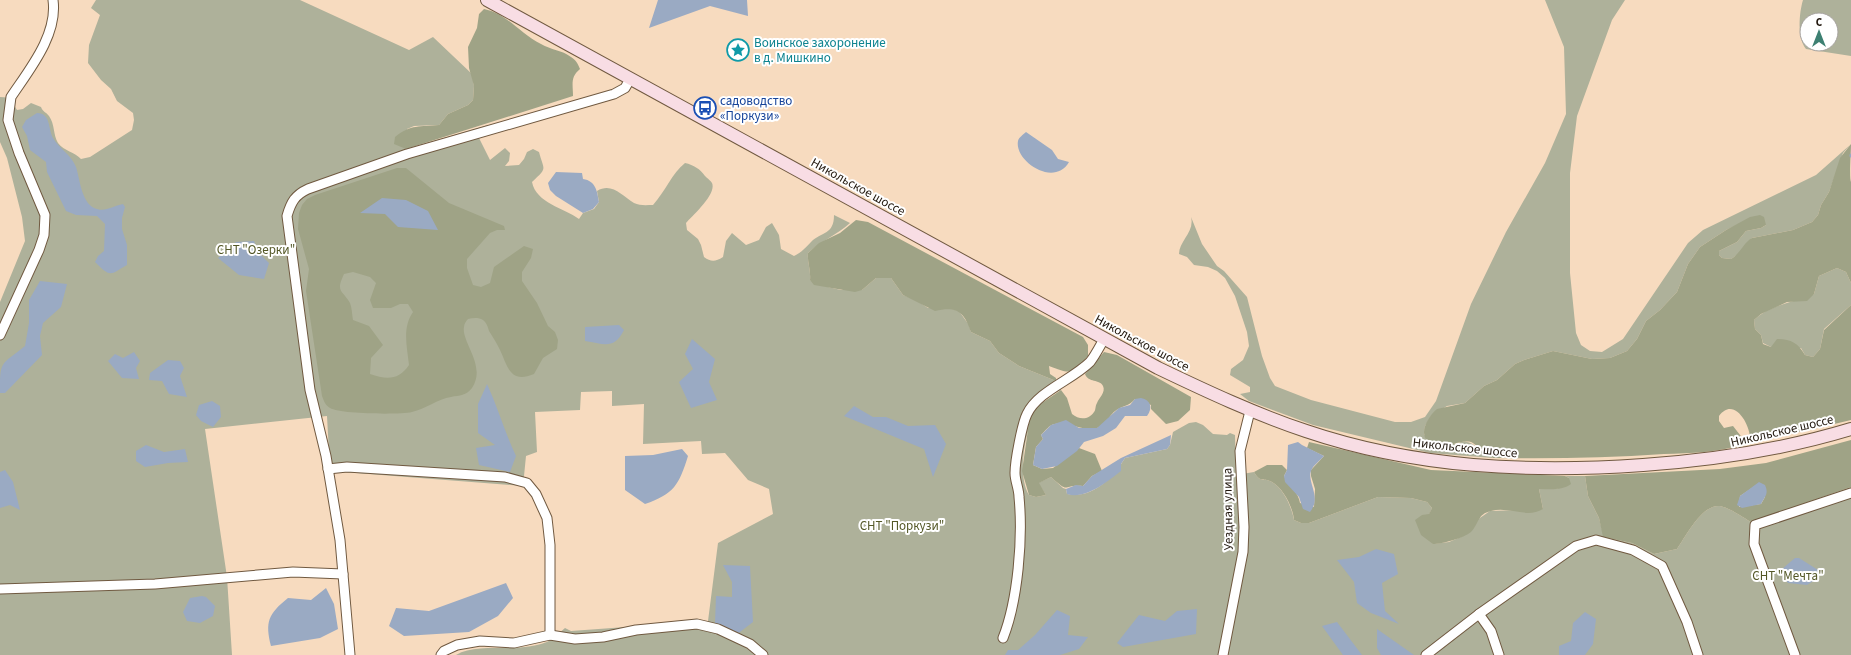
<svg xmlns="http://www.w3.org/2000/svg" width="1851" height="655" font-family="'Source Sans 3',sans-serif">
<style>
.green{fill:#aeb19a;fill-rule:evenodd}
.forest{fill:#9fa386;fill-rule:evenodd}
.water{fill:#9aaac3}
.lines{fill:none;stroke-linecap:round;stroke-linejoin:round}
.stream{stroke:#9aaac3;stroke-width:3}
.street-casing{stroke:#705940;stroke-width:11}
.secondary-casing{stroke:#705940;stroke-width:14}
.street{stroke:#fff;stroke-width:9}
.secondary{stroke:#f8dde4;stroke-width:12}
.labels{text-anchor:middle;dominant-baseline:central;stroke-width:4;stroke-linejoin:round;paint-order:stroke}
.culture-label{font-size:13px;fill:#0d838f;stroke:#fff;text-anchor:start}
.transit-label{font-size:13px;fill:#164399;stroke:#fff;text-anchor:start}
.street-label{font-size:13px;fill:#20160c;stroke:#fff}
.park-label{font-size:13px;fill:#545827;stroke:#fff}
</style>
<rect width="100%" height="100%" fill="#f7dbbf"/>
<!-- green -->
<g class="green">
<path d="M96 0H300L409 50 433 37 472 74 474 86 473 100 468 105 448 114 439 125 414 126 407 129 406 149 488 125 492 134 479 138 490 160 505 148 510 153 509 161 505 166 519 165 524 159 527 152 533 149 539 152C544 171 548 167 532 182 536 203 564 208 579 219L583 213 594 209 599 202 597 191C612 182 622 196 634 203 640 206 647 205 653 205 665 192 672 173 685 163 694 165 700 169 705 176 707 178 711 181 712 183 717 194 692 216 686 223L687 230 698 239 701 245 704 257C711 262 715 262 723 257L726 241 732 233 746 245 759 240 766 227 772 223 779 235 781 249 794 256C802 252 805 248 811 242 822 231 834 235 834 215L850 223C837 235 821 241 808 253 807 262 811 270 810 280L828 287 841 290H862L876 278H891L903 295 916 300 928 308H949L959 311 969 325 971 332 990 341 999 353 1019 366 1056 381 1061 390C1054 393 1042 400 1038 406 1026 427 1016 474 1029 495L1036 497 1046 495 1038 483 1051 477 1063 488 1066 489 1067 494C1093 499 1113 478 1125 458L1167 449 1170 445 1173 432 1189 423 1196 422 1203 425 1213 434 1227 435 1230 433 1235 435 1236 475 1254 472C1261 484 1264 477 1272 482 1284 489 1292 508 1294 520L1301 523H1309L1378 497 1411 498 1427 502 1432 508 1429 515 1433 544 1449 542 1463 536 1474 527 1477 520 1490 511 1543 509 1539 489H1557L1569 478 1565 476H1585L1588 496 1599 518 1604 537 1632 543 1654 554 1677 549C1686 536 1702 504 1720 506 1730 508 1742 517 1751 522L1851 487V655H456C479 641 522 655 551 640 556 637 561 631 565 628L571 631 708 621 718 543 773 514 769 489 748 480 725 453 702 454 701 441 643 444 644 404 612 406V391L581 392 580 410 535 412 537 452 526 456 523 486 330 471 327 416 205 429 227 577 232 655H0V302L25 241 22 217 7 158 0 142V97L14 98V105L17 110 23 109 31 103 41 107C43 112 46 112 49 116 55 124 53 135 58 143 64 151 75 152 81 159L90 157 132 130 134 120 133 113 117 101 111 89 101 80 88 63 89 45 100 15 91 8Z"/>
<path d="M1545 0H1625L1612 20 1577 116 1570 173V273L1576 333 1581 345 1590 351 1602 352 1623 339 1688 243 1703 230 1816 175 1850 145 1843 153 1829 192 1821 205 1818 215 1812 222 1793 230 1752 238 1740 253 1731 259 1722 258 1719 255V251L1737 242 1746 231 1761 228 1766 225 1743 222 1726 230 1700 247 1688 264 1677 292 1660 310 1646 321 1637 339 1627 351 1610 358 1592 359 1553 351 1524 360 1515 364 1497 380 1484 386 1465 403 1447 406 1431 416 1425 426 1424 435 1456 444C1466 439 1472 443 1479 449 1484 453 1489 453 1493 458L1430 453 1313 425 1249 401 1240 394 1250 392V387L1230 375 1231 369 1243 360 1249 346 1247 332 1235 296 1225 278 1217 271 1208 267 1194 265 1187 257 1179 254C1179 241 1195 232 1191 217L1202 244 1217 266 1224 271 1247 297 1262 356 1270 378 1275 386 1311 400 1395 422H1411L1425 417 1436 401 1471 304 1506 232 1545 163 1566 114 1564 47Z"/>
<path d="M1803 0H1851V56L1806 49C1797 38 1799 13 1803 0ZM1807 20H1831V44H1807Z"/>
<path d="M1837 268 1846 272 1851 283V305L1824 329 1820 349 1813 357 1805 355 1801 348 1771 347 1763 343 1761 335 1755 329 1754 320C1771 304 1793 303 1814 294L1819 276Z"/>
</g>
<!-- forest -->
<g class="forest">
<path d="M484 9C508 14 520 34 541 44 551 50 562 50 571 57 576 60 578 64 580 69 570 77 573 85 573 96L406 149 394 144 395 137C411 124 420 127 439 125L448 114 468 105 473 100 474 86 469 68 468 47 477 28 479 14Z"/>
<path d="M1851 144C1851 153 1849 177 1851 182V283L1846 272 1837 268 1819 276 1814 294 1807 301 1787 302 1761 314 1754 320 1755 329 1761 335 1763 344 1771 347 1777 339C1791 339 1798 343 1805 355L1813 357 1820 349 1824 330 1851 305V420L1809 430 1750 442C1752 426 1734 395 1719 416V421L1724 428 1733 426 1744 440 1743 444C1718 453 1691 453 1664 454 1607 458 1550 459 1493 458 1491 455 1473 443 1471 442 1456 439 1444 453 1430 443 1426 440 1424 437 1424 432 1424 424 1431 414 1437 409L1465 403 1484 386 1497 380 1515 364 1524 360 1553 351 1592 359 1610 358 1627 351 1637 339 1646 321 1660 310 1677 292 1688 264 1700 247 1726 230 1750 217 1760 215 1764 217 1766 225 1761 228 1746 231 1737 242 1719 251V255L1722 258 1731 259C1741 253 1744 242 1752 238L1793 230 1812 222 1818 215 1821 205 1829 192 1840 158Z"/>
<path d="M397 168H406L449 203 504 226 505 230H497L490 233 467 259V268L473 285 481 287 490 283 494 267 524 246 533 249 531 258 522 272V281L537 303 548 326 555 332 558 340 557 349 543 358 534 374C510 384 508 367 500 350 497 344 493 337 489 331 488 327 486 322 483 320 478 317 473 318 468 319 466 321 464 324 464 327 461 342 487 366 472 388 466 396 460 395 451 397 438 399 425 409 412 412 399 415 340 414 330 408 325 405 324 401 322 396L306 291 309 269 298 229 299 213 302 205 307 199 315 195ZM353 272 370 277 376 283 370 300 373 308H391L400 304H408L413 312C402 328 407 346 409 365 399 380 387 380 370 374L371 358 383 345 369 326 353 320C352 315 352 308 350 303 343 290 335 293 344 274Z"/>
<path d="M856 220 868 222 1083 337 1088 345V356C1072 374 1072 375 1049 366L1050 374 1056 378V381L1019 366 999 353 990 341 971 332C964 311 956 306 935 311L903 295 891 278H876L862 290 855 292 814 285 810 280C811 270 807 262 808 253L819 243 840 233Z"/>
<path d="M1104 352 1117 355 1191 397 1190 410 1178 421 1166 424 1151 409V405L1135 399C1130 405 1126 405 1120 408 1111 411 1106 426 1097 428 1082 432 1070 421 1055 424 1049 425 1045 431 1041 435L1043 439 1036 447 1033 465 1042 469 1053 468 1079 448 1095 454 1102 471 1092 476 1083 486C1061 484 1071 495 1051 477L1039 483 1046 495 1036 497 1029 495 1022 471 1030 416 1039 405 1061 390 1067 398 1072 414C1079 420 1089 420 1094 412 1096 410 1095 406 1097 403 1099 398 1106 392 1103 386 1100 379 1088 383 1085 374Z"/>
<path d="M1851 440V487L1751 522C1742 517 1730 508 1720 506 1702 504 1686 536 1677 549L1654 554 1632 543 1603 537 1599 518 1588 496 1585 476 1720 469 1766 463ZM1755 486 1765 497 1761 504 1739 507 1740 496Z"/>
<path d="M1309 442 1431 470 1565 476 1569 478 1571 484C1562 491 1549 489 1539 489L1543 509C1527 519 1509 506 1491 511 1477 514 1479 524 1471 532 1464 538 1442 544 1433 544L1421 535 1415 520 1422 515 1429 514 1432 508 1427 502 1411 498 1378 497 1309 523H1301L1294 520C1293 508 1284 489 1272 482 1264 477 1261 484 1254 472L1267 465H1282L1287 470 1284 476C1289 486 1299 493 1300 503L1314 507 1315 489 1311 476V470L1324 456 1307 448Z"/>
</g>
<!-- water -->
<g class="water">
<polygon points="658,0 747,0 748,16 710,6 649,28"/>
<path d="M37 113C51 113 48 129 53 138 59 149 71 154 76 167 80 179 81 201 94 208 105 213 112 206 123 204L125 207 122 218V229L127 245V265C110 274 112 279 95 262L98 256 104 251 105 224 97 216 76 215 66 211 47 172 46 162 30 150 27 136 22 127 26 120Z"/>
<path d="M1026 132 1052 150 1058 159 1069 162C1054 188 1014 161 1018 141 1019 137 1023 135 1026 132Z"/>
<path d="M556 172 582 173 583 179C596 181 597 191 599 202L593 209 583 213 556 196 550 190 548 183Z"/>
<polygon points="382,198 406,200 428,211 438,230 398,227 385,214 360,213"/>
<polygon points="254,241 259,253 269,263 264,279 239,275 218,258 236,242"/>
<path d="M40 281 67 284 61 307 43 323 40 336 42 355 5 393H0C0 360 0 366 25 346L29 323V300Z"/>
<path d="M619 325 624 330C614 350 604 344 585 341V327Z"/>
<polygon points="692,339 715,359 709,382 717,400 691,408 679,382 693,369 685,354"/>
<polygon points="134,352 140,361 136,368 139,379 122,378 108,361 115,354 123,358"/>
<polygon points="168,360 180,361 184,368 180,376 187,397 169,394 162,381 149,380 150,373"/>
<path d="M487 384C498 408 505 433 516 456L510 472 479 465 476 448 495 445 478 433V404Z"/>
<path d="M1141 398C1151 400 1153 408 1147 416H1125L1116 428 1103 436 1084 442 1077 451 1057 466 1042 469 1033 465 1036 447 1043 439 1041 435 1051 425 1066 420 1079 428H1097L1119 408 1130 405 1135 399Z"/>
<polygon points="212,401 220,406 221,417 213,427 201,421 196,415 199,405"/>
<polygon points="854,406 873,417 886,417 908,426 935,425 946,444 933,477 924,449 844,416"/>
<path d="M1171 435 1170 445 1167 449 1125 458 1121 464V471C1107 482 1085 500 1067 494L1066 489 1076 485 1083 486 1092 476 1121 458Z"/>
<path d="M1298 442 1302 445 1324 456C1320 461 1313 465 1311 471 1307 483 1322 497 1310 512L1303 509 1299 497 1285 482 1284 476 1287 470 1288 445Z"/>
<polygon points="146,445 164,452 185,449 188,462 168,463 145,467 136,461 136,451"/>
<path d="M682 449 688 456C679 485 674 494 645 504L625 490V456L653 455Z"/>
<polygon points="5,470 13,482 20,510 10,505 0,508 0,472"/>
<path d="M1759 482 1765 485C1769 494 1765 496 1761 504L1742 508 1737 505 1740 496Z"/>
<polygon points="1376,549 1394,554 1398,574 1382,583 1385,611 1399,624 1371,613 1357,603 1354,582 1337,560 1359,557"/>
<polygon points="1795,558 1799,558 1818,570 1818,578 1807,585 1788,583 1783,576 1782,569"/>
<polygon points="723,565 750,566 753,622 736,635 715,623 716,596 732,597 732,582"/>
<polygon points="506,583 513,598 498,616 469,632 404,636 389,626 396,608 429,611"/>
<path d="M326 588 334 604 338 629 320 638 271 646C265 622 268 614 288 598L311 600Z"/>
<polygon points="202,596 206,597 215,606 213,616 200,623 187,621 183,612 190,598"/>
<polygon points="1197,609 1196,634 1123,647 1117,643 1139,615 1165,621 1177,611"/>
<polygon points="1057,610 1070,616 1068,635 1088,637 1079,649 1060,655 1005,655 1008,650 1018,650 1035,635"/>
<polygon points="1585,612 1596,619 1593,644 1585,655 1559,655 1559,646 1571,641 1573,623"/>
<polygon points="1337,622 1362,655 1343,655 1322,626"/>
<polygon points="1377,629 1414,655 1381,655 1377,648"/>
</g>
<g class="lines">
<!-- stream -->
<polyline class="stream" points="1851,156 1851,155"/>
<!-- street casing -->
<g class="street-casing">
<g id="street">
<path d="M0 335 39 250 44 235 45 215 19 153 8 120 11 97C29 70 58 35 53 0"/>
<polyline points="328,469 347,467 505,477 527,483 536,494 547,518 550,545 550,635"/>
<polyline points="0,589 155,584 293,572 343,574"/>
<polyline points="1479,614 1491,631 1499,655"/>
<path d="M1003 638C1018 600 1023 538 1019 497 1019 489 1015 481 1015 473 1015 461 1022 424 1027 414 1038 391 1072 380 1090 362 1095 356 1100 346 1104 339"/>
<path d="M350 655 340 540 326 456 310 390 287 216C291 202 295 195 308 189L407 154 614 94 625 88 630 79"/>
<polyline points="441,655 444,651 457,645 480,641 514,643 550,635 575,639 603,637 636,630 697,624 718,629 750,644 763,655"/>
<polyline points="1223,655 1243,552 1244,527 1240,451 1250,411"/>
<polyline points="1426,655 1479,614 1576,546 1596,540 1633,550 1662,566 1687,622 1698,655"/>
<polyline points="1795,655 1754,544 1755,525 1851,493"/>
</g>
</g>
<!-- secondary casing -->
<g class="secondary-casing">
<path id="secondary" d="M487 0 1158 368C1206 391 1255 414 1306 431 1415 468 1530 473 1643 465 1714 460 1782 450 1851 429"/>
</g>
<!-- street -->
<use href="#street" class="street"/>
<!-- secondary -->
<use href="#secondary" class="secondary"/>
</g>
<!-- icons -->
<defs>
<g id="sight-ring" transform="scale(1.15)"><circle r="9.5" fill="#fff" stroke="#0f9aa8" stroke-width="1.5"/><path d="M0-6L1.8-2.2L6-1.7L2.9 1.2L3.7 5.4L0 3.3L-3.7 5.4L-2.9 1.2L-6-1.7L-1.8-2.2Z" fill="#0f9aa8"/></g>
<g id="bus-ring" transform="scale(1.15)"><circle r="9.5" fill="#fff" stroke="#1a4fb4" stroke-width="1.5"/><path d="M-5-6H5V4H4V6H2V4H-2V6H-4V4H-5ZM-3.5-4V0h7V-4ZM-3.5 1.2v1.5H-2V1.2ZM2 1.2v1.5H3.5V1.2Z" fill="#1a4fb4"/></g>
</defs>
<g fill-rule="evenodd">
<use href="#sight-ring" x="738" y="50"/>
<use href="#bus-ring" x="705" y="108"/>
</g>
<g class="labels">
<!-- culture labels -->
<g class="culture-label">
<text x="754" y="43">Воинское захоронение<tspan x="754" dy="15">в д. Мишкино</tspan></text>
</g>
<!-- transit labels -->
<g class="transit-label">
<text x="720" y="101">садоводство<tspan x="720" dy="15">«Поркузи»</tspan></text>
</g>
<!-- street labels -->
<g class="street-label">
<text transform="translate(858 187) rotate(29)">Никольское шоссе</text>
<text transform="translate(1142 343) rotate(28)">Никольское шоссе</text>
<text transform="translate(1782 431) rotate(-13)">Никольское шоссе</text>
<text transform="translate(1465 448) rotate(6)">Никольское шоссе</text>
<text transform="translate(1228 509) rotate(-91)">Уездная улица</text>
</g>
<!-- park labels -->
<g class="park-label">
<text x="256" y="250">СНТ "Озерки"</text>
<text x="902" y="526">СНТ "Поркузи"</text>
<text x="1788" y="576">СНТ "Мечта"</text>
</g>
</g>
<!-- north arrow -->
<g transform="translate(1819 32)"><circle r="19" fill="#ffffff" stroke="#a6a29e"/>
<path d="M0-3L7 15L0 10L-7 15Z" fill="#3d8072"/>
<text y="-6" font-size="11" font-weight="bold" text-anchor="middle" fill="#20160c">С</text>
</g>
</svg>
